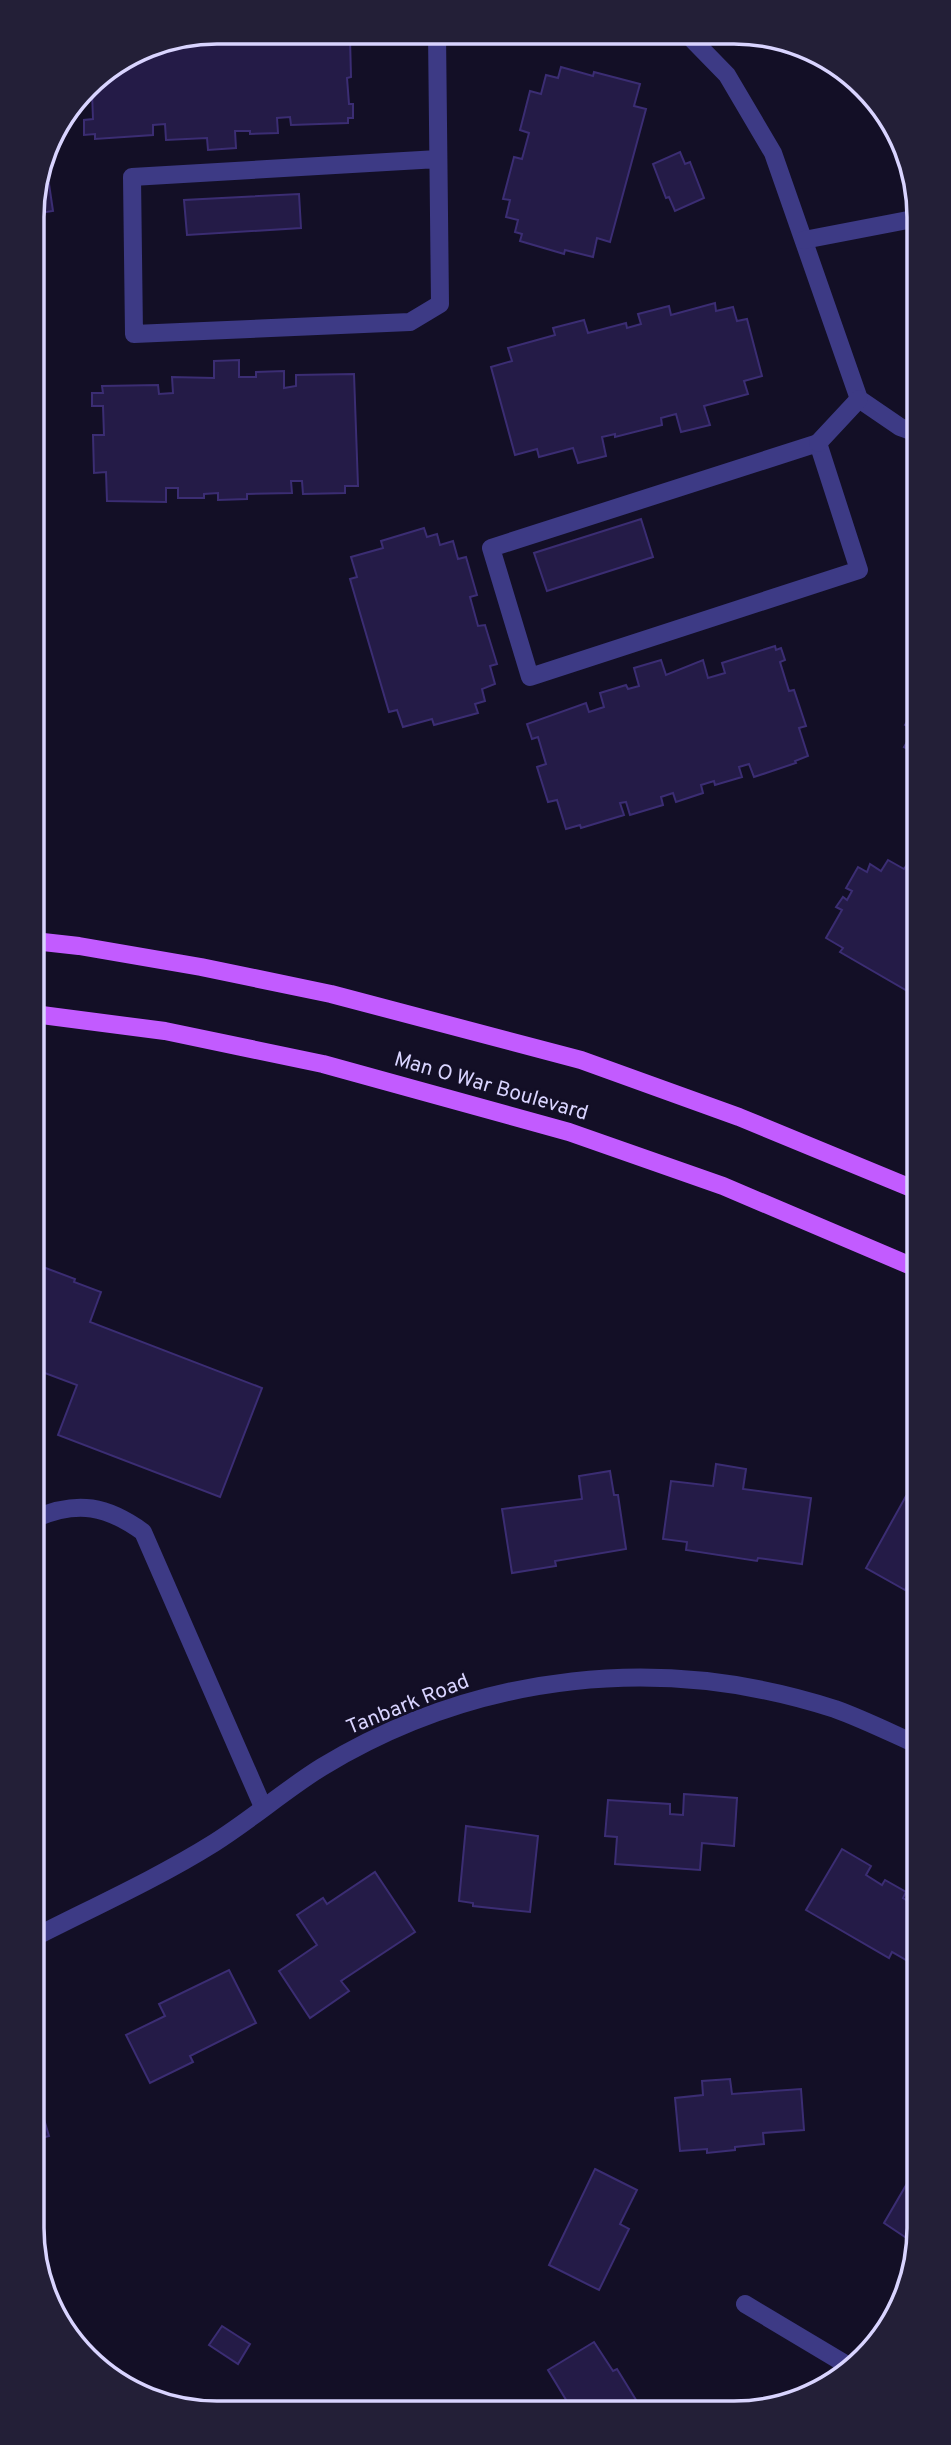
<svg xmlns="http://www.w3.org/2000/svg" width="951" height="2445" font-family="Overpass,sans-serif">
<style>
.building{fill:#241b47;stroke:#3b2d73;stroke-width:2}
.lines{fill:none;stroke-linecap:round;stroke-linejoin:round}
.minor{stroke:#3d3a85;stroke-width:18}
.major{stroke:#c25bff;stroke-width:18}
.labels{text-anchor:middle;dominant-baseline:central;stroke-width:5;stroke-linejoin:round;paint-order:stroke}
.street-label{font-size:21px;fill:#d9d4ff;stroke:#130f26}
.rim{fill:none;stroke:#d9d4ff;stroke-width:3.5}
</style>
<rect width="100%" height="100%" fill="#130f26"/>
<!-- building -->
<g class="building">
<polygon points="216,32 344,32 345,38 350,38 351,77 347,78 349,104 353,104 353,118 348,118 348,123 291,125 290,117 277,118 278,133 250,134 250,131 235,131 236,148 208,150 207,138 166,140 165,124 153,125 153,135 95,139 95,134 84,135 84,120 93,119 92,92 83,93 94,78 146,45"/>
<polygon points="561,67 593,76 594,72 640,84 634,106 646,109 610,242 597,238 593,257 565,250 564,254 520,241 522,234 515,232 518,220 506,217 510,200 503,199 514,157 522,159 529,133 520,130 530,91 541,94 546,75 558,78"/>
<polygon points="680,152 685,164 690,162 704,198 675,211 669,197 666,198 653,164"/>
<polygon points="49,184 53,211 32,214 32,204 37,185"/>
<polygon points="299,194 301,228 187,235 184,200"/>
<polygon points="715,303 716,311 733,307 737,321 747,319 762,376 744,381 748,394 704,406 710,425 681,432 676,414 661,418 662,425 615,437 615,434 602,437 606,456 578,463 573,448 539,457 537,449 515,455 491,367 512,361 508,348 555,335 553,328 584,320 588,333 626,323 627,328 641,324 638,314 669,306 671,315"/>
<polygon points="239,360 239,377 256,377 256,372 284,371 284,388 296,386 296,375 354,374 358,486 345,486 345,493 303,494 302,481 291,481 292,493 247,494 247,499 218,500 218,493 204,494 204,498 178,498 178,488 166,488 166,502 107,501 106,472 94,473 93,435 104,435 103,406 92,406 92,393 103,393 102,386 158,385 159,394 173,393 172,377 214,378 214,361"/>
<polygon points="641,519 653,557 547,591 534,553"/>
<polygon points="424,528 427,537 437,534 440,545 453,541 458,559 466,557 477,595 470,597 478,626 485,625 497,664 490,666 495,684 482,689 485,701 475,704 478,713 434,725 432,719 403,727 397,710 389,712 350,579 357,577 351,557 383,548 381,541"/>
<polygon points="775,646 776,650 781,648 785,660 780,662 789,691 794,690 806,726 799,728 808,756 795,761 796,763 754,777 749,764 739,767 742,777 715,785 714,781 701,785 703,793 676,802 673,793 661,797 663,805 630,815 626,802 620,803 624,815 581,828 580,825 566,829 557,800 548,802 537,767 546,764 538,737 532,739 527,724 586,703 589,712 604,707 600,693 626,685 628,689 639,686 634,668 661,660 666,675 703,660 708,678 725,673 722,663"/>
<polygon points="915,709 915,753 904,747 914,730 905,725"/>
<polygon points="888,860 904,869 908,863 915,867 916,996 840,952 843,948 826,938 842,910 836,907 843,897 847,900 852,891 846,888 858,867 867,872 870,864 881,871"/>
<polygon points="35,1266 42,1269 43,1267 75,1279 74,1282 101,1292 90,1322 262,1388 220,1497 58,1435 77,1385 37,1370 35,1375"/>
<polygon points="716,1464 746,1469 743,1489 811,1498 802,1564 758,1558 757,1561 686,1550 687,1542 663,1539 671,1481 713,1486"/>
<polygon points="610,1471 614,1495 618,1495 626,1549 555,1561 556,1566 512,1573 502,1509 582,1499 579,1476"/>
<polygon points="906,1496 917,1502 917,1584 911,1580 905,1590 866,1568"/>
<polygon points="684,1794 737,1798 734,1846 702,1843 700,1870 615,1864 617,1837 605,1836 608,1800 670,1804 670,1814 683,1815"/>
<polygon points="466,1826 538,1836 530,1912 473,1906 473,1903 459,1901"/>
<polygon points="842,1849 871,1866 866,1875 882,1885 885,1880 906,1892 903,1898 918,1907 918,1967 892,1952 889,1958 806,1910"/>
<polygon points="375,1872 415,1932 341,1981 349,1991 310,2018 279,1971 317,1945 297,1915 323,1898 327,1904"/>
<polygon points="229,1970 256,2023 190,2056 193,2062 150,2083 126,2035 165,2016 159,2004"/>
<polygon points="730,2079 732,2094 801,2089 804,2130 763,2133 764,2144 735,2147 735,2150 707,2153 707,2149 680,2151 675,2098 703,2095 702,2081"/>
<polygon points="37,2096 49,2136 37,2139"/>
<polygon points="919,2163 919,2240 917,2245 884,2223"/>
<polygon points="595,2169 637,2190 620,2224 629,2229 599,2290 549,2265"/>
<polygon points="222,2326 250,2344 238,2364 209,2345"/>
<polygon points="594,2342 613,2371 617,2369 641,2408 571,2408 548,2370"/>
</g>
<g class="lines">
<!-- minor -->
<g class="minor">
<polyline points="437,33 440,304 410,322 134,334 132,177 438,159"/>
<polyline points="687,34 727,75 773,153 859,399 900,427 914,432"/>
<polyline points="804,240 913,219"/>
<polygon points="818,443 859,570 530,677 491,548"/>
<polyline points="818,443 859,399"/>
<path d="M36 1518C78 1500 107 1506 143 1532L263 1807"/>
<path d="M37 1936C96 1906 158 1878 214 1843 252 1819 285 1790 322 1767 479 1672 662 1653 835 1709 863 1719 891 1733 918 1745"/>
<polyline points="745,2304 852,2368"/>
</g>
<!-- major -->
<g class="major">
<polyline points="34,941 79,946 201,967 331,994 581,1060 739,1117 916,1190"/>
<polyline points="34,1014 165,1031 323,1064 569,1132 723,1186 916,1268"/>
</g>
</g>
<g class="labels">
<!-- street labels -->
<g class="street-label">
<text transform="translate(491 1087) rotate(16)">Man O War Boulevard</text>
<text transform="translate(408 1705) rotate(-22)">Tanbark Road</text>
</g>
</g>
<!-- crop -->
<path d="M0 0H951V2445H0ZM217 44H734A173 173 0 0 1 907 217V2228A173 173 0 0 1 734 2401H217A173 173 0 0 1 44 2228V217A173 173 0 0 1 217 44Z" fill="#231f37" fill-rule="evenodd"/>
<path class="rim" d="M217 44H734A173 173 0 0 1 907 217V2228A173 173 0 0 1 734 2401H217A173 173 0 0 1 44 2228V217A173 173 0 0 1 217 44Z"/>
</svg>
